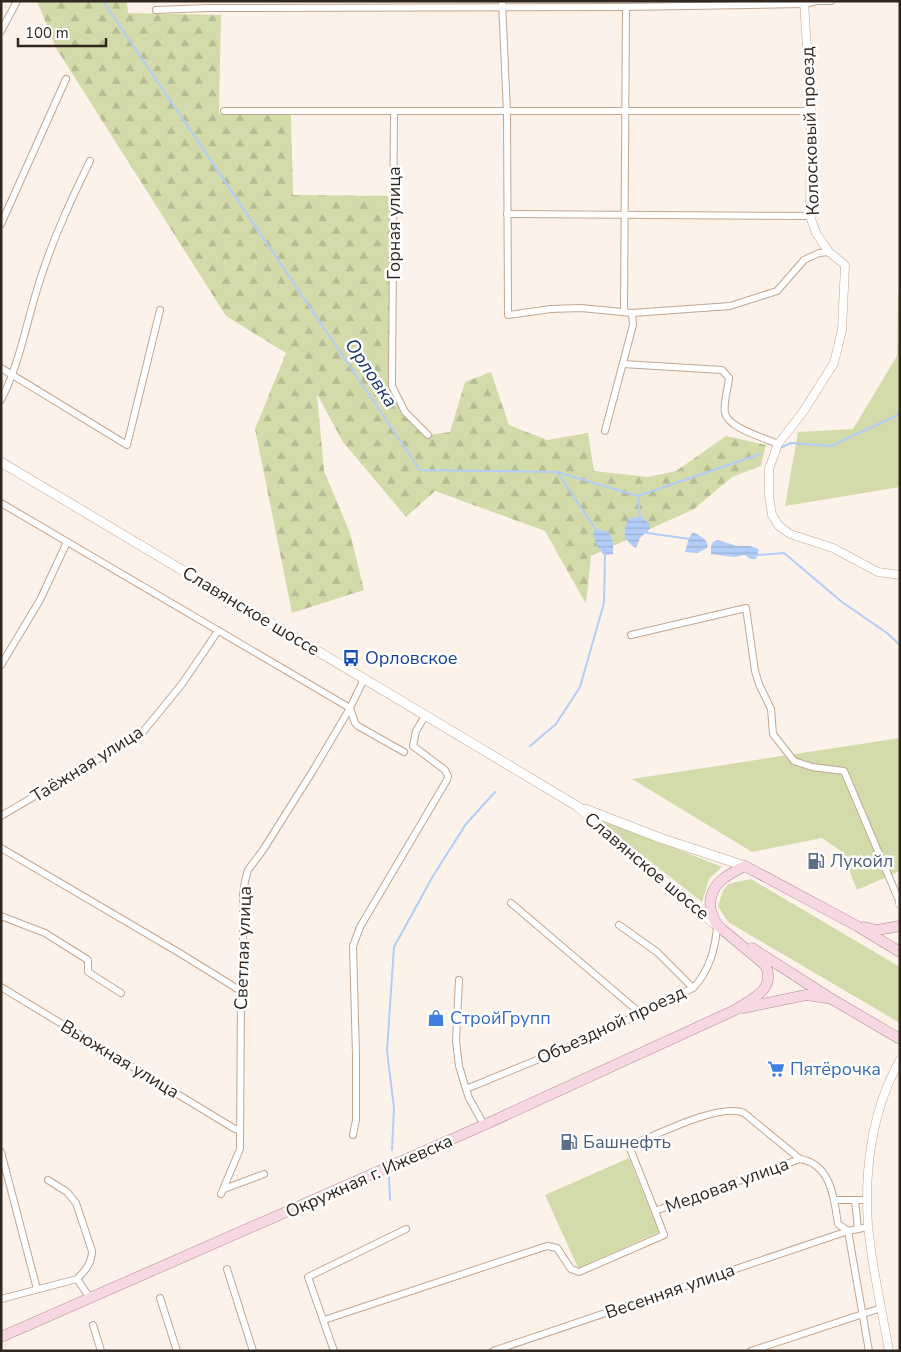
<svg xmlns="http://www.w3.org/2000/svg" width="901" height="1352" font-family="'Nunito Sans',sans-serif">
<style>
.green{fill:#d4dbab}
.forest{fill:url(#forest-firs)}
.water{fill:url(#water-rules)}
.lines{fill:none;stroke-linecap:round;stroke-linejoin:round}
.stream{stroke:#b2cdf8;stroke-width:2}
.minor-casing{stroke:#c2a791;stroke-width:8}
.tertiary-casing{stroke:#c2a791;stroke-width:9}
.secondary-casing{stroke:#c2a791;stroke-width:10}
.primary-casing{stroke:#ae8991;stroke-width:11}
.minor{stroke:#fff;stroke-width:6}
.tertiary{stroke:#fff;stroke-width:8}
.secondary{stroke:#fff;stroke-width:9}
.primary{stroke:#f7d8e2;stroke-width:10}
.labels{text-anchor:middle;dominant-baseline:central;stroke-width:5;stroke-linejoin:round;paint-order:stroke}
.street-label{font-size:18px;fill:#31271e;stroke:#fff}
.transit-label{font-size:18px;fill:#164399;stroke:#fff;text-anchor:start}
.service-label{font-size:18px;fill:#4e5e75;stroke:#fff;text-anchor:start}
.shop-label{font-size:18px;fill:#366cbe;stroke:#fff;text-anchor:start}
.water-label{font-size:19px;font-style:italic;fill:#18386c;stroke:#fff}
</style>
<defs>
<pattern id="forest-firs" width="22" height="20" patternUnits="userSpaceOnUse" patternTransform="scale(1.25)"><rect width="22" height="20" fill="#d4dbab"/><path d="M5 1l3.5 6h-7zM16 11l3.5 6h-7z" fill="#b6bc93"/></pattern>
<pattern id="water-rules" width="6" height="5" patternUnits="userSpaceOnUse" patternTransform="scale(1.25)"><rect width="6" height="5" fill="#b2cdf8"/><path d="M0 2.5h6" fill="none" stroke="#9ab0d4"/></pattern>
</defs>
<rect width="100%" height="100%" fill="#fdf2e9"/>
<!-- green -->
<g class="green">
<polygon points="900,290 900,487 785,506 798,432 853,429 897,356 898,294"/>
<polygon points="900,738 900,871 857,890 842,852 822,838 752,852 632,779"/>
<polygon points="590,814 722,867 709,879 702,902"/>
<polygon points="751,879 900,967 900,1023 728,922 718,906 723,891 728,884"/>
<polygon points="629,1158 659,1232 578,1268 545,1195"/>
</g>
<!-- forest -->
<polygon class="forest" points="37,1 127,1 128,13 221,15 219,114 291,115 293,195 389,196 389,388 402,414 428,435 450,432 465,382 491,372 509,425 547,440 588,433 594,471 648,477 676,471 726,436 766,445 761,466 732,477 694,509 591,556 586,604 545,531 435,491 406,517 343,442 317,394 324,471 350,533 364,590 292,613 255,429 286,353 226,316 56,48"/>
<!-- water -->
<g class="water">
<path d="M640 516 650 524V529L640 538 636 548C624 541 621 531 629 519Z"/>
<polygon points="595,529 609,532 613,542 613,554 604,555 597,546 593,534"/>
<path d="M693 532C700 536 707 538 708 547L698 553 685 552 689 538Z"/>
<polygon points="718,540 737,546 750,546 759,549 756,559 750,559 745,555 734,557 711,554 711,546 713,542"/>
</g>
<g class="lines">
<!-- stream -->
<g class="stream">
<polyline points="103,1 420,470 557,472 638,496 760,454"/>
<polyline points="780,448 791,443 831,446 900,414"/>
<polyline points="557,472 596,530"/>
<polyline points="638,496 640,518"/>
<polyline points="647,531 647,533 690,539"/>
<polyline points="757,555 784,553 842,602 887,633 900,645"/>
<polyline points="530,746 556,724 580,687 604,603 605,553"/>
<polyline points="392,1150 394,1108 387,1051 394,947 433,876 466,824 495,792"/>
<polyline points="389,1175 390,1200"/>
</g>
<!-- minor casing -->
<g class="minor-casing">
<g id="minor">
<polyline points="502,1 507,112 508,315 551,309 581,308 632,313 730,306 777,291 804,260 819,253 829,252"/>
<polyline points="156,10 208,8 626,7 804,4 817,1 831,1"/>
<polyline points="1,31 17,1"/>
<polyline points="224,111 811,111"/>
<polyline points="394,111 392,386 405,412 428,435"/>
<polyline points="507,214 810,216"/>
<polyline points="1,224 66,79"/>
<polyline points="624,312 626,7"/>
<path d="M623 364 722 370 729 378C728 389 723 403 725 413 728 428 765 438 778 444"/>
<polyline points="1,368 127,445 160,310"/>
<path d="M1 400C21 361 27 318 41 277 54 236 72 198 90 161"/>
<polyline points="605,431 633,325 632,313"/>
<polyline points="1,503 350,708 355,723 358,726 404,752"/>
<polyline points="631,635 746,608 755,671 759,684 771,709 773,734 794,761 812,767 844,771 900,903"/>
<polyline points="1,665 40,600 67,542"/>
<polyline points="1,816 142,733 182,684 218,631"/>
<polyline points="1,848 178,952 241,991"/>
<polyline points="511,903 640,1013"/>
<polyline points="1,916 45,933 88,960 88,972 121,993"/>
<polyline points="619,925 657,952 693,988"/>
<path d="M459 980 456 1041 459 1066 466 1089 588 1039 693 988C709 972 716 947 717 925"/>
<polyline points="1,987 235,1129 240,1130"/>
<polyline points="466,1089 469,1098 484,1125"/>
<polyline points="353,1135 356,1120 356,1055 353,946 360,927 447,780 448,776 445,770 413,746 416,731 425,716"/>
<polyline points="1,1152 37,1289"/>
<polyline points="224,1189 264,1174"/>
<polyline points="221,1194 240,1149 241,991 243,953 243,893 245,881 248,870 263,850 314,769 350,708 364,679"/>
<polyline points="835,1200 867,1200"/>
<polyline points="855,1200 858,1229"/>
<path d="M655 1211 629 1146C655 1136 720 1102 744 1113L800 1159"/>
<polyline points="848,1231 869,1351"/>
<polyline points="227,1269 253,1351"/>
<polyline points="77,1279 90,1298"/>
<polyline points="160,1298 177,1351"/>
<path d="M1 1299 77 1279C85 1271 92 1263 92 1251L76 1203 67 1192 48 1180"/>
<path d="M324 1320 547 1246 557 1248 571 1269 579 1272 664 1235 655 1211 800 1159C831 1164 834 1198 838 1224L848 1231"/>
<polyline points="93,1325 101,1351"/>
<polyline points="334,1351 308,1277 406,1229"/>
<polyline points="493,1351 848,1231 868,1227"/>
<polyline points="751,1351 881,1308"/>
</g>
</g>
<!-- tertiary casing -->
<g class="tertiary-casing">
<g id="tertiary">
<polyline points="804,1 811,111 810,216 816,233 829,252 845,265 842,330 834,363 803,412 778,444 769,469 769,495 772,515 779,526 790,534 833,548 878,572 900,575"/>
<polyline points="900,902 900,904"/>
<path d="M889 1351C882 1310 872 1268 868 1226 864 1170 872 1109 900 1060"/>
</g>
</g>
<!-- secondary casing -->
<g class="secondary-casing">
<g id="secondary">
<polyline points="1,462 577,806 716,925"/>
<polyline points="585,809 660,838 745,866"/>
</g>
</g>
<!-- primary casing -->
<g class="primary-casing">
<g id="primary">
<polyline points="864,927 877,930 900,926"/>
<path d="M721 928C715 924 713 917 711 911 706 886 726 875 745 866L857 926 900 952"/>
<polyline points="752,948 830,998 900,1039"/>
<polyline points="743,1008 806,995 827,998"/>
<path d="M1 1337 484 1125 735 1010C752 999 777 989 765 965L717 925"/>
</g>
</g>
<!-- minor -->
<use href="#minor" class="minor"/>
<!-- tertiary -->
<use href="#tertiary" class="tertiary"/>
<!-- secondary -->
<use href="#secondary" class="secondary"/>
<!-- primary -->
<use href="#primary" class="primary"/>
</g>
<!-- icons -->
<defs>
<g id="bus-bare" transform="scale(1.35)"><path d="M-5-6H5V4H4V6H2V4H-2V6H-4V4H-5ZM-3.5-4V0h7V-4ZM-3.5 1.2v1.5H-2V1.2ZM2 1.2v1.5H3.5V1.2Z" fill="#1a4fb4" stroke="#fff" stroke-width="2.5" paint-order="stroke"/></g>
<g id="fuel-bare" transform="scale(1.35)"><path d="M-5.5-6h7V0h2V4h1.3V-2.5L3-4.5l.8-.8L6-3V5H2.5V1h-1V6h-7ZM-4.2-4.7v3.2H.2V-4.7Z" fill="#5c6f8a" stroke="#fff" stroke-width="2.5" paint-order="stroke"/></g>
<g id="shop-bare" transform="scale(1.35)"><path d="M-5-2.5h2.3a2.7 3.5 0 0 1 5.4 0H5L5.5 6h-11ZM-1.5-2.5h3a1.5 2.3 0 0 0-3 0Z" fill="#3f7fe0" stroke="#fff" stroke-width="2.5" paint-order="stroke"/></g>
<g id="supermarket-bare" transform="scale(1.35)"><path d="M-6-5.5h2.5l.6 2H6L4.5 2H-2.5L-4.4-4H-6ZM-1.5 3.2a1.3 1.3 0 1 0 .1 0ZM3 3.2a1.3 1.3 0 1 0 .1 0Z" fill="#3f7fe0" stroke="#fff" stroke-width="2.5" paint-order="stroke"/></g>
</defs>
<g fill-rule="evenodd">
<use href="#bus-bare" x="351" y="658"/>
<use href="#fuel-bare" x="816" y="861"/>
<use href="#shop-bare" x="436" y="1018"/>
<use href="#supermarket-bare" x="776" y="1069"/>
<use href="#fuel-bare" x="569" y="1142"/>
</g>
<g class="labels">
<!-- street labels -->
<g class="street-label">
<text transform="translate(810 131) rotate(-92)">Колосковый проезд</text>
<text transform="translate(394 223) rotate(-90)">Горная улица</text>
<text transform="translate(251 611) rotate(31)">Славянское шоссе</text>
<text transform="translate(87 764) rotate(-32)">Таёжная улица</text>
<text transform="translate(647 866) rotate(40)">Славянское шоссе</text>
<text transform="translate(243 948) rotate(-88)">Светлая улица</text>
<text transform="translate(611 1025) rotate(-25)">Объездной проезд</text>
<text transform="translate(120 1059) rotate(31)">Вьюжная улица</text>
<text transform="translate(369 1176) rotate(-24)">Окружная г. Ижевска</text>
<text transform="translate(727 1185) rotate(-20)">Медовая улица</text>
<text transform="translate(670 1291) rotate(-19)">Весенняя улица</text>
</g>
<!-- transit labels -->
<g class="transit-label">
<text x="365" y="658">Орловское</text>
</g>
<!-- service labels -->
<g class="service-label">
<text x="830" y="861">Лукойл</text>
<text x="583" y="1142">Башнефть</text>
</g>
<!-- shop labels -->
<g class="shop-label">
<text x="450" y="1018">СтройГрупп</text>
<text x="790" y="1069">Пятёрочка</text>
</g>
<!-- water labels -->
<g class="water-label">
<text transform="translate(371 373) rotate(56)">Орловка</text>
</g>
</g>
<!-- border -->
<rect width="901" height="1352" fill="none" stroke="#31271e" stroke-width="5"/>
<!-- scale -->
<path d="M18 38v8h88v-8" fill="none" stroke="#31271e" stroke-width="2.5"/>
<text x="25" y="38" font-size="15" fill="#31271e" stroke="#ffffff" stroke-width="4" paint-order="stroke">100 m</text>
</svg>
